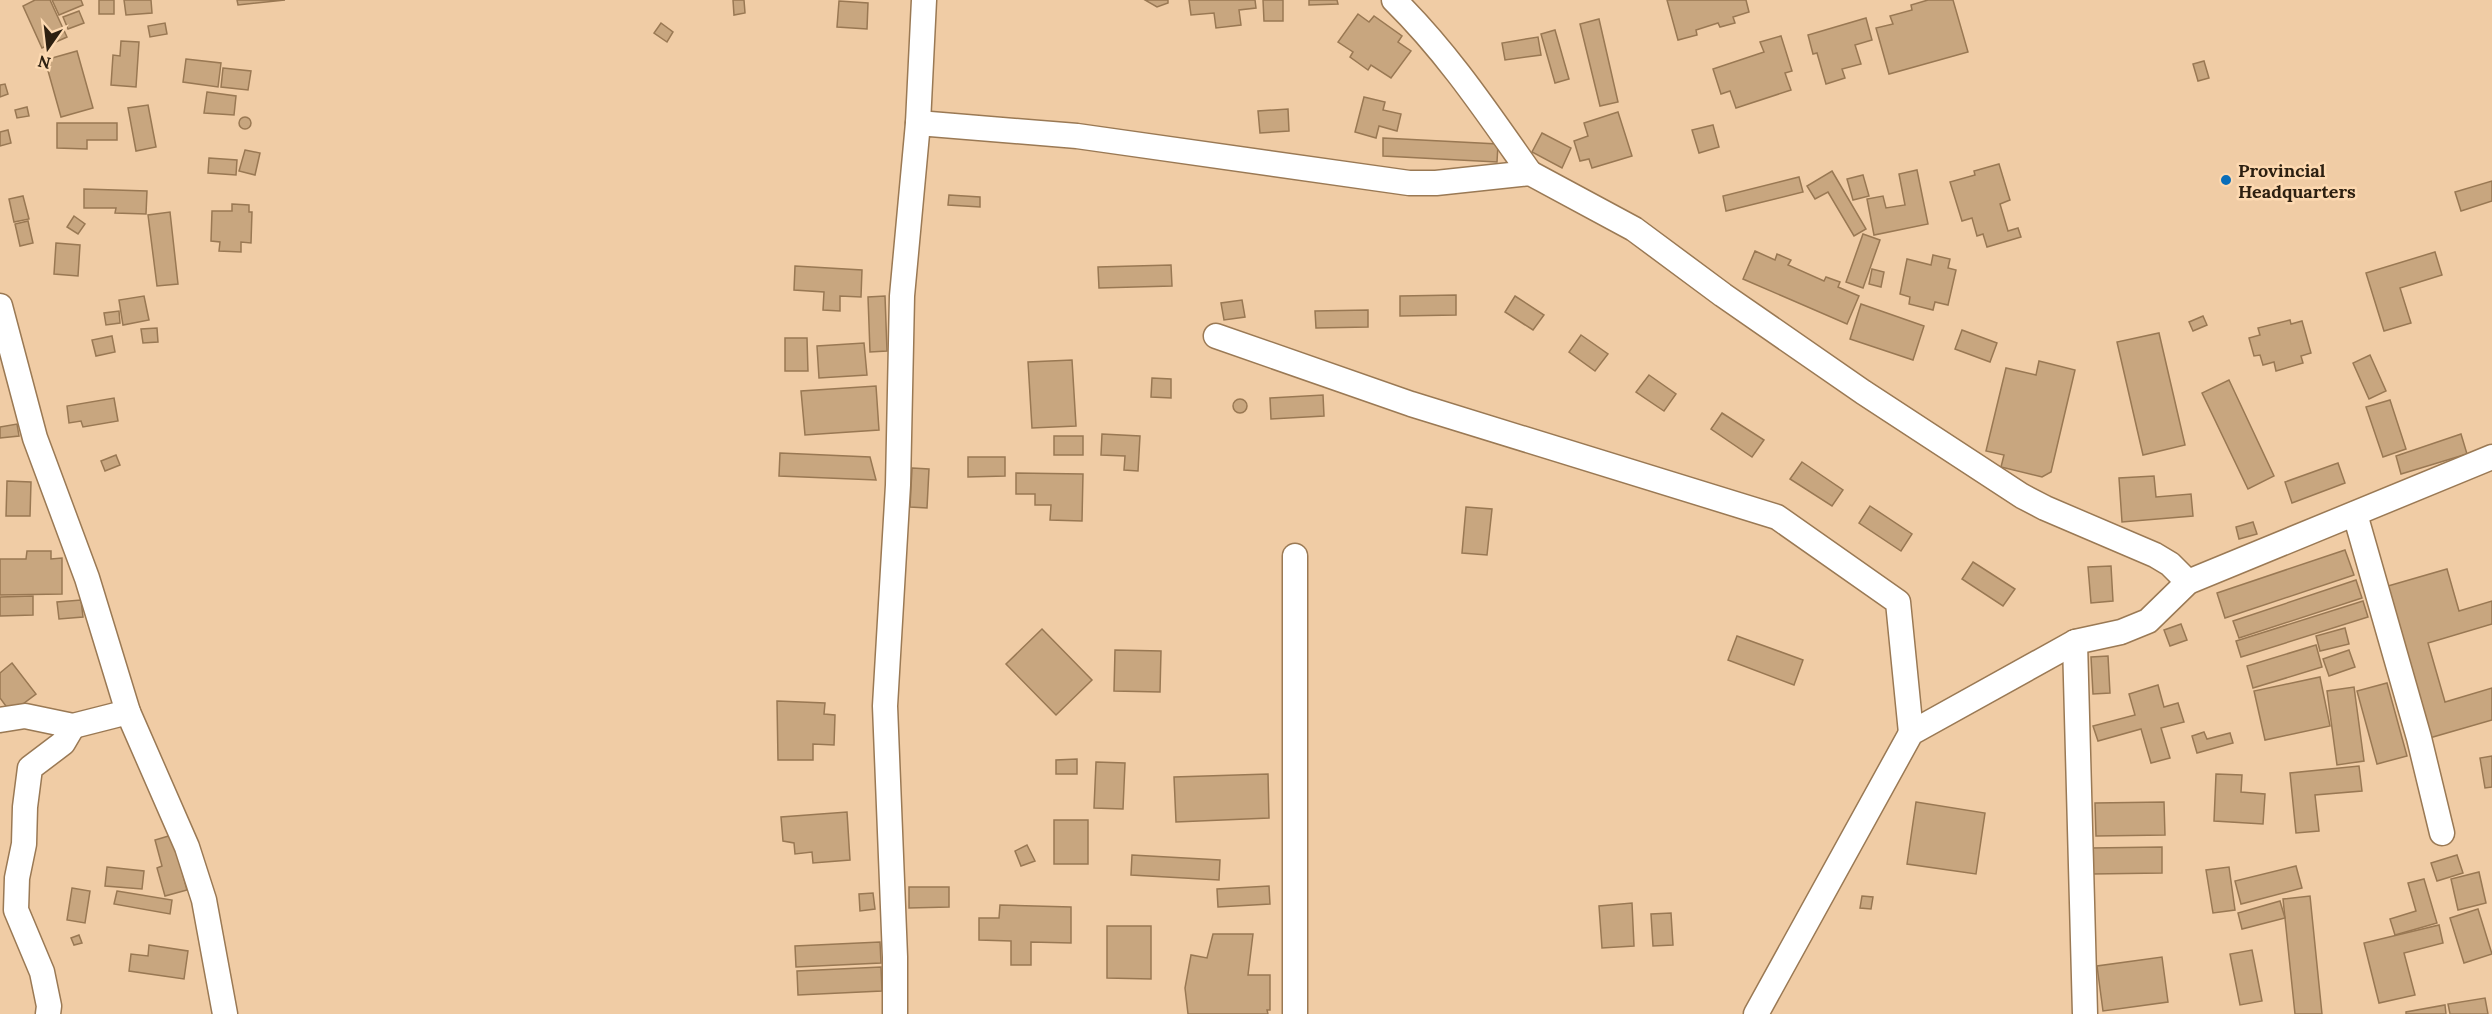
<svg xmlns="http://www.w3.org/2000/svg" width="2492" height="1014" font-family="Lora,serif">
<style>
.building{fill:#c8a67f;stroke:#997853;stroke-width:1.5}
.lines{fill:none;stroke-linecap:round;stroke-linejoin:round}
.minor-casing{stroke:#9a7954;stroke-width:27}
.minor{stroke:#fff;stroke-width:24}
.poi-dot{fill:#096db9;stroke:#fdd9b1;stroke-width:2}
.labels{text-anchor:middle;dominant-baseline:central;stroke-width:5;stroke-linejoin:round;paint-order:stroke}
.poi-label{font-size:18px;font-weight:bold;fill:#2d2011;stroke:#fdd9b1;text-anchor:start}
</style>
<rect width="100%" height="100%" fill="#f0cca5"/>
<!-- building -->
<g class="building">
<polygon points="35,0 50,0 67,37 42,48 23,6"/>
<polygon points="52,0 81,0 83,5 59,15"/>
<rect x="99" y="0" width="15" height="14"/>
<polygon points="124,0 151,0 152,13 126,15"/>
<polygon points="237,0 285,0 238,5"/>
<polygon points="733,0 744,0 745,13 734,15"/>
<polygon points="1145,0 1168,0 1168,3 1157,7"/>
<polygon points="1189,0 1255,0 1256,8 1239,10 1241,25 1216,28 1214,13 1191,15"/>
<polygon points="1263,0 1283,0 1283,21 1264,21"/>
<polygon points="1309,0 1337,0 1338,4 1309,5"/>
<polygon points="1667,0 1746,0 1749,12 1733,17 1735,23 1720,27 1718,23 1696,30 1697,35 1678,40"/>
<polygon points="1928,0 1953,0 1968,52 1889,74 1876,28 1893,24 1890,16 1912,10 1911,5"/>
<polygon points="839,1 868,3 867,29 837,27"/>
<polygon points="79,11 84,23 68,29 63,17"/>
<polygon points="1358,14 1369,22 1374,16 1402,36 1398,42 1411,51 1391,78 1371,65 1368,70 1350,57 1353,52 1338,42"/>
<polygon points="1866,18 1872,40 1855,45 1861,64 1842,69 1845,78 1826,84 1817,53 1813,54 1808,35"/>
<polygon points="1599,19 1618,102 1600,106 1580,24"/>
<polygon points="165,23 167,34 150,37 148,26"/>
<polygon points="661,23 673,32 667,42 654,33"/>
<polygon points="1555,30 1569,79 1555,83 1541,34"/>
<polygon points="1781,36 1792,71 1785,73 1791,90 1736,108 1730,91 1721,94 1713,69 1764,52 1760,42"/>
<polygon points="1538,37 1541,55 1505,60 1502,43"/>
<polygon points="121,41 139,42 136,87 111,85 113,55 120,56"/>
<polygon points="77,51 93,108 61,117 45,60"/>
<polygon points="186,59 221,63 218,87 183,82"/>
<polygon points="2204,61 2209,78 2198,81 2193,64"/>
<polygon points="223,68 251,71 248,90 221,87"/>
<polygon points="5,84 8,94 0,97 0,85"/>
<polygon points="207,92 236,96 234,115 204,113"/>
<polygon points="1364,97 1385,102 1383,110 1401,114 1397,131 1379,126 1376,138 1355,132"/>
<polygon points="148,105 156,147 136,151 128,108"/>
<polygon points="27,107 29,116 17,118 15,110"/>
<polygon points="1288,109 1289,131 1260,133 1258,111"/>
<polygon points="1618,112 1632,156 1592,168 1589,159 1580,161 1574,141 1588,136 1584,123"/>
<circle cx="245" cy="123" r="6"/>
<polygon points="57,123 117,123 117,140 87,140 87,149 57,148"/>
<polygon points="1713,125 1719,147 1699,153 1692,130"/>
<polygon points="8,130 11,143 0,146 0,132"/>
<polygon points="1542,133 1571,148 1562,168 1532,152"/>
<polygon points="1383,138 1498,144 1497,162 1383,156"/>
<polygon points="245,150 260,153 255,175 239,171"/>
<polygon points="209,158 237,160 236,175 208,173"/>
<polygon points="1999,164 2010,200 2000,204 2008,231 2018,228 2021,237 1987,247 1983,234 1977,236 1972,218 1962,221 1950,182 1975,175 1974,171"/>
<polygon points="1917,170 1928,224 1874,235 1867,199 1883,196 1886,208 1905,205 1899,174"/>
<polygon points="1832,171 1866,229 1854,236 1828,192 1815,199 1807,186"/>
<polygon points="1863,175 1869,196 1853,200 1847,179"/>
<polygon points="1799,177 1803,192 1726,211 1723,196"/>
<polygon points="2492,181 2492,201 2461,211 2455,192"/>
<polygon points="84,189 147,191 146,214 115,213 116,208 84,208"/>
<polygon points="949,195 980,197 980,207 948,205"/>
<polygon points="23,196 29,219 14,222 9,199"/>
<polygon points="232,204 249,205 249,212 252,212 251,243 241,242 241,252 219,251 220,242 211,241 212,211 232,211"/>
<polygon points="170,212 178,284 157,286 148,215"/>
<polygon points="74,216 85,224 78,234 67,227"/>
<polygon points="28,221 33,243 20,246 15,224"/>
<polygon points="1863,234 1880,240 1863,288 1846,282"/>
<polygon points="56,243 80,245 78,276 54,274"/>
<polygon points="1755,251 1775,260 1777,254 1791,260 1788,265 1824,281 1826,277 1840,282 1838,287 1859,296 1847,324 1743,279"/>
<polygon points="2435,252 2442,275 2400,288 2411,323 2384,331 2366,273"/>
<polygon points="1933,255 1950,259 1948,268 1956,270 1948,305 1935,302 1933,310 1909,304 1910,297 1900,294 1907,259 1931,265"/>
<polygon points="1171,265 1172,286 1099,288 1098,267"/>
<polygon points="795,266 862,270 861,297 840,296 840,311 823,310 824,292 794,290"/>
<polygon points="1872,269 1884,272 1881,287 1869,284"/>
<polygon points="1456,295 1456,315 1400,316 1400,296"/>
<polygon points="144,296 149,320 123,325 119,300"/>
<polygon points="885,296 887,351 870,352 868,297"/>
<polygon points="1515,296 1544,315 1533,330 1505,312"/>
<polygon points="1242,300 1245,317 1224,320 1221,303"/>
<polygon points="1861,304 1924,326 1913,360 1850,339"/>
<polygon points="1368,310 1368,327 1316,328 1315,311"/>
<polygon points="119,311 120,323 106,325 104,313"/>
<polygon points="2203,316 2207,325 2193,331 2189,322"/>
<polygon points="2290,320 2291,324 2302,321 2311,353 2301,356 2303,363 2276,371 2274,362 2263,365 2260,355 2254,356 2249,338 2260,335 2258,328"/>
<polygon points="157,328 158,342 143,343 141,329"/>
<polygon points="1962,330 1997,343 1990,362 1955,349"/>
<polygon points="2159,333 2185,445 2143,455 2117,342"/>
<polygon points="1581,335 1608,354 1595,371 1569,352"/>
<polygon points="112,336 115,352 96,356 92,340"/>
<polygon points="785,338 807,338 808,371 785,371"/>
<polygon points="864,343 867,375 819,378 817,346"/>
<polygon points="2370,355 2386,391 2369,399 2353,363"/>
<polygon points="1072,360 1076,426 1032,428 1028,362"/>
<polygon points="2039,361 2075,370 2051,472 2042,477 2001,467 2004,455 1986,451 2006,368 2036,375"/>
<polygon points="1649,375 1676,394 1664,411 1636,392"/>
<polygon points="1152,378 1171,379 1171,398 1151,397"/>
<polygon points="2229,380 2274,476 2248,489 2202,393"/>
<polygon points="876,386 879,430 805,435 801,391"/>
<polygon points="1323,395 1324,416 1271,419 1270,398"/>
<polygon points="114,398 118,421 83,427 81,421 69,423 67,406"/>
<circle cx="1240" cy="406" r="7"/>
<polygon points="2390,400 2406,449 2383,457 2366,407"/>
<polygon points="1722,413 1764,440 1752,457 1711,429"/>
<polygon points="17,424 19,436 0,438 0,427"/>
<polygon points="1102,434 1140,436 1138,471 1124,470 1125,456 1101,455"/>
<polygon points="2461,434 2467,454 2401,474 2396,456"/>
<rect x="1054" y="436" width="29" height="19"/>
<polygon points="780,453 870,457 876,480 779,476"/>
<polygon points="116,455 120,465 105,471 101,461"/>
<polygon points="968,457 1005,457 1005,476 968,477"/>
<polygon points="1802,462 1843,490 1832,506 1790,479"/>
<polygon points="2338,463 2345,483 2292,503 2285,482"/>
<polygon points="912,468 929,469 927,508 910,507"/>
<polygon points="1016,473 1083,474 1082,521 1050,520 1051,505 1035,505 1035,494 1016,494"/>
<polygon points="2154,476 2156,497 2191,494 2193,516 2122,522 2119,478"/>
<polygon points="7,481 31,482 30,516 6,516"/>
<polygon points="1870,506 1912,534 1901,551 1859,523"/>
<polygon points="1466,507 1492,509 1487,555 1462,553"/>
<polygon points="2253,522 2257,534 2239,539 2236,527"/>
<polygon points="2345,550 2354,575 2225,618 2217,593"/>
<polygon points="27,551 51,551 51,559 62,558 62,594 0,595 0,559 26,559"/>
<polygon points="1973,562 2015,589 2003,606 1962,579"/>
<polygon points="2111,566 2113,601 2091,603 2088,567"/>
<polygon points="2447,569 2459,611 2492,601 2492,624 2428,643 2445,702 2492,688 2492,720 2426,739 2381,588"/>
<polygon points="2356,580 2362,598 2239,638 2233,621"/>
<polygon points="33,596 33,615 0,616 0,597"/>
<polygon points="81,600 83,617 59,619 57,602"/>
<polygon points="2363,601 2368,617 2241,657 2236,641"/>
<polygon points="2181,624 2187,640 2170,646 2164,630"/>
<polygon points="2345,628 2349,644 2320,651 2316,636"/>
<polygon points="1042,629 1092,680 1056,715 1006,664"/>
<polygon points="1737,636 1803,660 1794,685 1728,660"/>
<polygon points="2316,645 2322,667 2253,688 2247,666"/>
<polygon points="1115,650 1161,651 1160,692 1114,691"/>
<polygon points="2349,650 2355,667 2329,676 2323,659"/>
<polygon points="2108,656 2110,693 2093,694 2091,657"/>
<polygon points="12,663 36,694 11,713 0,698 0,673"/>
<polygon points="2320,677 2330,726 2265,740 2254,691"/>
<polygon points="2387,683 2407,756 2377,764 2357,691"/>
<polygon points="2158,685 2164,707 2178,703 2184,722 2161,728 2170,758 2151,763 2141,729 2098,741 2093,726 2135,715 2129,694"/>
<polygon points="2354,687 2364,761 2337,765 2327,691"/>
<polygon points="777,701 825,703 824,714 835,715 834,745 813,744 813,760 778,760"/>
<polygon points="2204,732 2207,739 2230,733 2233,743 2197,753 2192,736"/>
<polygon points="2492,756 2492,787 2485,788 2480,758"/>
<polygon points="1077,759 1077,774 1056,774 1056,760"/>
<polygon points="1096,762 1125,763 1123,809 1094,808"/>
<polygon points="2359,766 2362,791 2315,795 2319,831 2296,833 2290,773"/>
<polygon points="1268,774 1269,818 1176,822 1174,777"/>
<polygon points="2216,774 2242,775 2241,792 2265,794 2263,824 2214,821"/>
<polygon points="1916,802 1985,813 1976,874 1907,864"/>
<polygon points="2164,802 2165,835 2096,836 2095,803"/>
<polygon points="847,812 850,860 813,863 812,852 795,854 794,843 783,841 781,817"/>
<rect x="1054" y="820" width="34" height="44"/>
<polygon points="172,835 187,890 165,896 157,868 162,866 155,840"/>
<polygon points="1027,845 1035,861 1021,866 1015,851"/>
<polygon points="2162,847 2162,873 2092,874 2091,848"/>
<polygon points="1132,855 1220,860 1219,880 1131,875"/>
<polygon points="2457,855 2463,873 2437,881 2431,863"/>
<polygon points="2296,866 2302,888 2241,904 2235,881"/>
<polygon points="107,867 144,871 142,889 105,886"/>
<polygon points="2229,867 2235,910 2213,913 2206,870"/>
<polygon points="2479,872 2486,903 2458,910 2451,879"/>
<polygon points="2424,879 2437,923 2395,935 2390,919 2416,911 2408,883"/>
<polygon points="1269,886 1270,904 1218,907 1217,889"/>
<polygon points="909,887 949,887 949,907 909,908"/>
<polygon points="72,888 90,891 85,923 67,920"/>
<polygon points="117,891 172,900 170,914 114,904"/>
<polygon points="873,893 875,909 860,911 859,894"/>
<polygon points="1862,896 1873,897 1871,909 1860,908"/>
<polygon points="2310,896 2322,1014 2295,1014 2283,899"/>
<polygon points="2280,901 2285,918 2242,929 2238,913"/>
<polygon points="1632,903 1634,946 1602,948 1599,906"/>
<polygon points="1000,905 1071,907 1071,943 1031,942 1031,965 1011,965 1011,941 979,940 979,918 999,918"/>
<polygon points="2478,909 2492,954 2464,963 2450,918"/>
<polygon points="1671,913 1673,945 1653,946 1651,914"/>
<polygon points="2439,925 2443,943 2404,953 2415,995 2379,1003 2364,943"/>
<polygon points="1107,926 1151,926 1151,979 1107,978"/>
<polygon points="1213,934 1253,934 1248,975 1270,975 1270,1010 1267,1010 1268,1014 1188,1014 1185,988 1191,955 1207,958"/>
<polygon points="79,935 82,943 74,945 71,938"/>
<polygon points="880,942 881,963 796,967 795,946"/>
<polygon points="149,945 188,951 184,979 129,971 131,954 148,956"/>
<polygon points="2252,950 2262,1001 2240,1005 2230,954"/>
<polygon points="2162,957 2168,1002 2103,1011 2097,966"/>
<polygon points="881,967 882,991 798,995 797,971"/>
<polygon points="2485,998 2488,1014 2450,1014 2448,1004"/>
<polygon points="2445,1005 2446,1014 2406,1014 2406,1012"/>
</g>
<g class="lines">
<!-- minor casing -->
<g class="minor-casing">
<g id="minor">
<path d="M1394 0C1447 52 1487 112 1530 173"/>
<polyline points="918,123 924,0"/>
<polyline points="0,306 35,438 87,578 128,712 187,847 204,900 225,1014"/>
<polyline points="1216,336 1411,404 1777,517 1898,602 1911,733"/>
<polyline points="2355,514 2419,738 2442,833"/>
<polyline points="0,720 25,716 73,726 128,712"/>
<polyline points="48,1014 49,1006 42,972 16,910 17,878 24,844 25,807 30,768 63,743 73,726"/>
<polyline points="895,1014 895,957 885,706 898,485 902,296 918,123 1077,136 1409,183 1436,183 1530,173 1634,229 1723,295 1863,392 2022,496 2045,508 2155,555 2170,564 2188,582"/>
<polyline points="1295,1014 1295,556"/>
<polyline points="1756,1014 1911,733 2075,642"/>
<polyline points="2085,1014 2075,642 2121,632 2148,621 2188,582 2492,457"/>
</g>
</g>
<!-- minor -->
<use href="#minor" class="minor"/>
</g>
<!-- markers -->
<circle class="poi-dot" cx="2226" cy="180" r="6"/>
<g class="labels">
<!-- poi labels -->
<g class="poi-label">
<text x="2238" y="170">Provincial<tspan x="2238" dy="21">Headquarters</tspan></text>
</g>
</g>
<!-- north arrow -->
<g transform="translate(48 48) rotate(194)" stroke="#fdd9b1" stroke-width="4.5" paint-order="stroke">
<path d="M0-4.5L10 22L0 15L-10 22Z" fill="#2d2011"/>
<text y="-9" font-size="16" font-weight="bold" text-anchor="middle" fill="#2d2011">N</text>
</g>
</svg>
